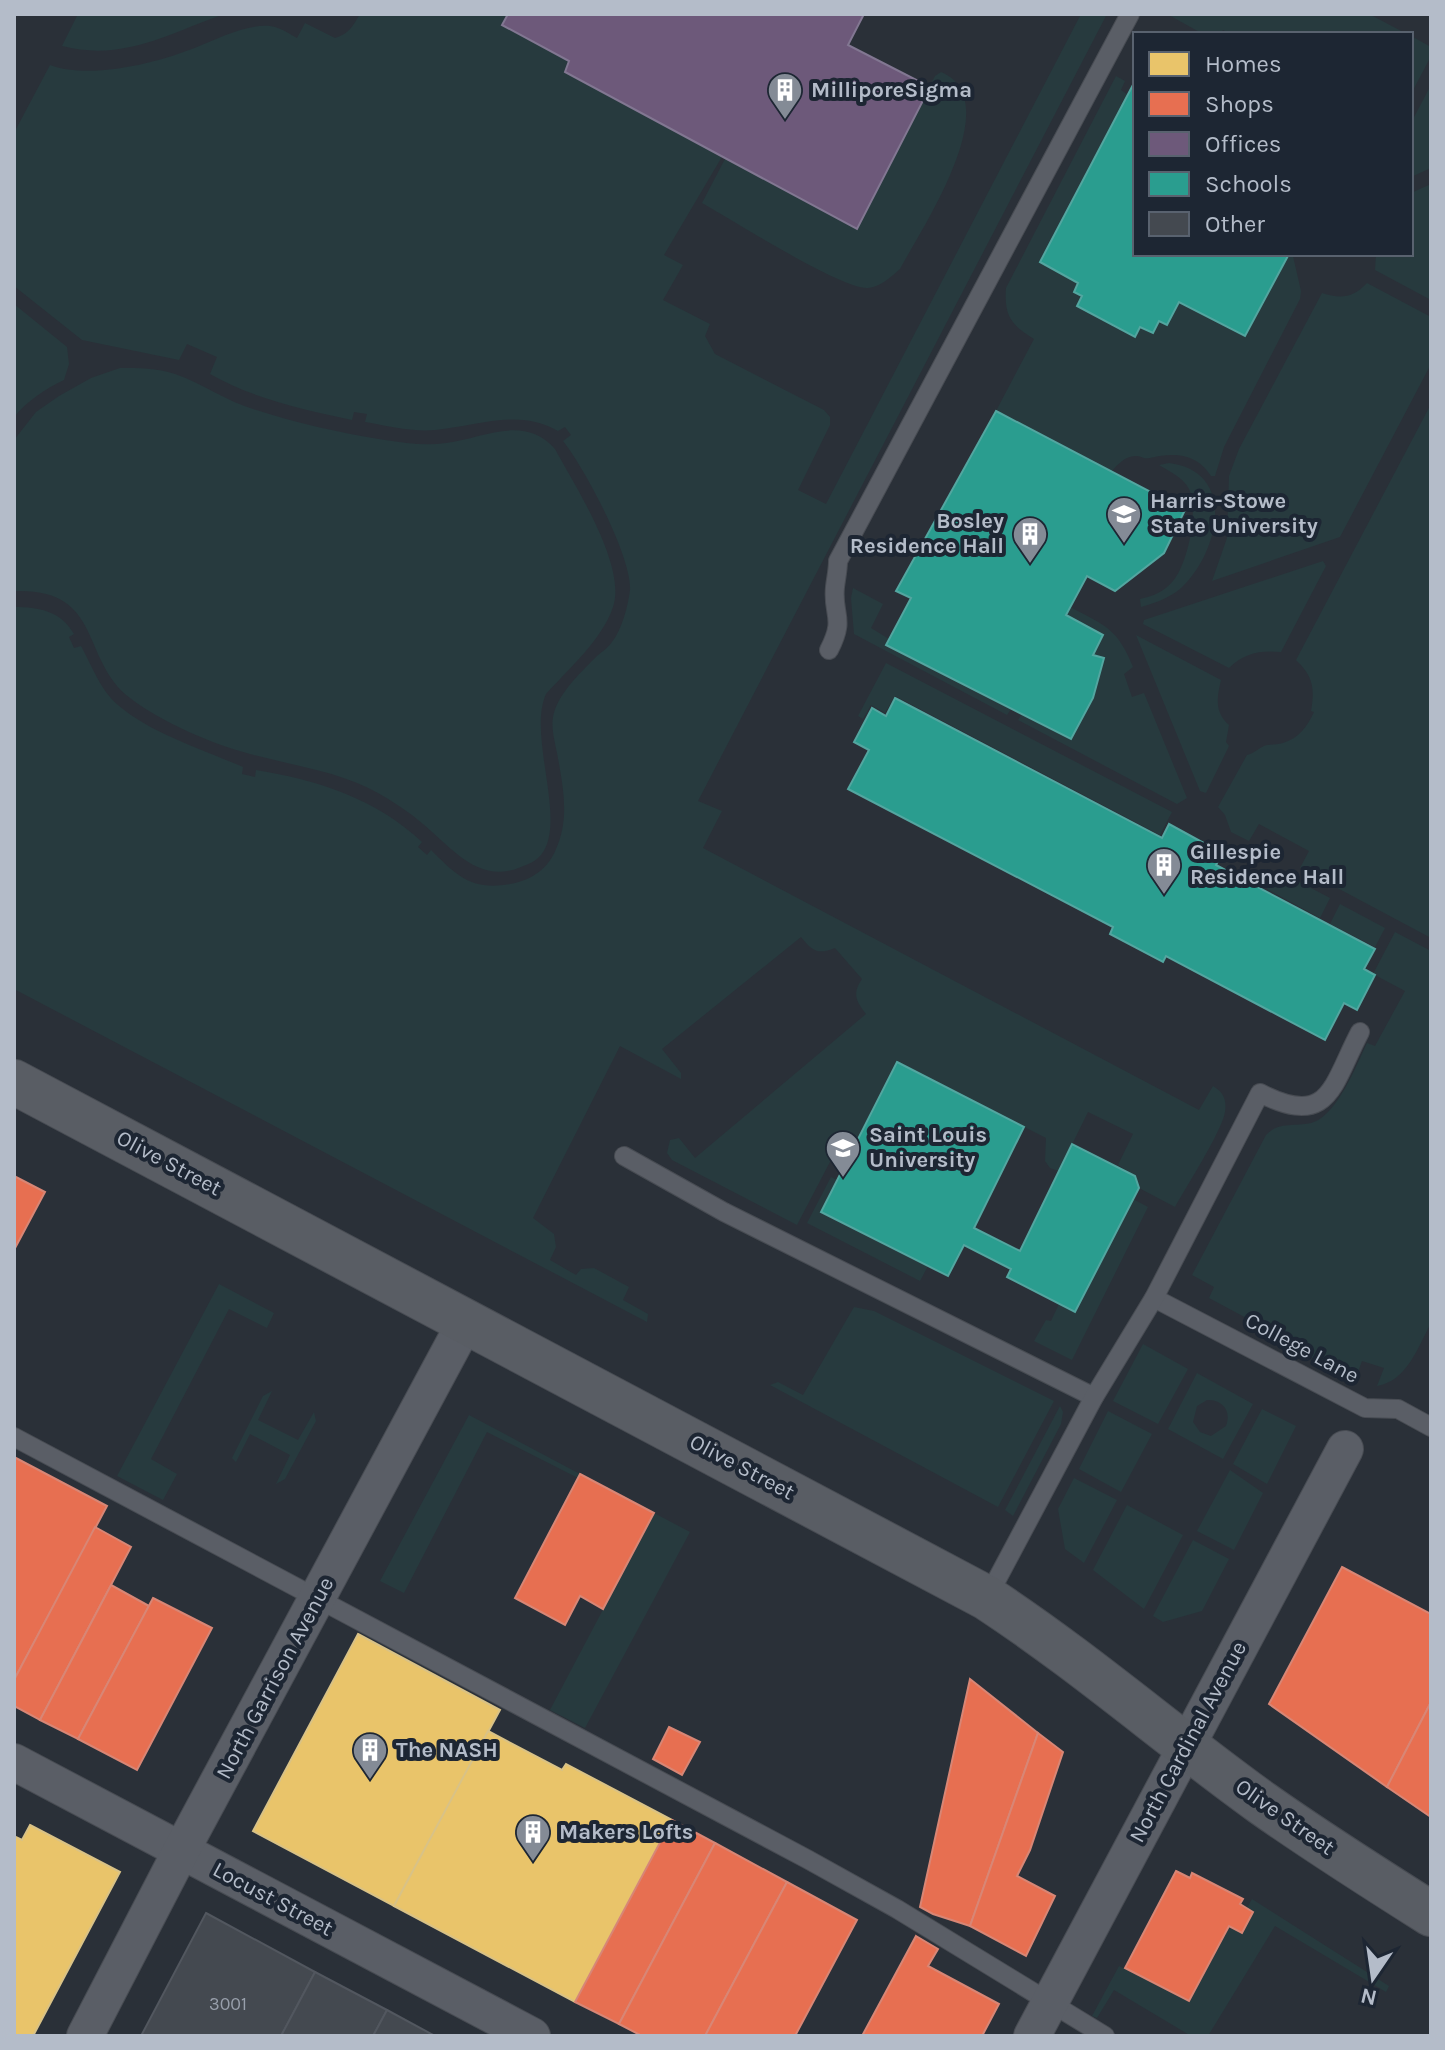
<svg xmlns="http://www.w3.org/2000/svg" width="1445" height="2050" font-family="Karla,sans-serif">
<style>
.green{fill:#273a3e;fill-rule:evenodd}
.homes{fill:#e9c46a;stroke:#d9c286;stroke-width:2}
.shops{fill:#e76f51;stroke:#d88675;stroke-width:2}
.offices{fill:#6d597a;stroke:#827792;stroke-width:2}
.schools{fill:#2a9d8f;stroke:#53a6a0;stroke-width:2}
.building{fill:#444950;stroke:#52575f;stroke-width:2}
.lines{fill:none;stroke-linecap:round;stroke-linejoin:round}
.service-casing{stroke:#484c53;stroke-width:20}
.minor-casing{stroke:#484c53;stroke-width:38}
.secondary-casing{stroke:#484c53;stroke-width:46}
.service{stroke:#5a5e66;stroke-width:18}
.minor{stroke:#5a5e66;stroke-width:36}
.secondary{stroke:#595d64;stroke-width:44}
.labels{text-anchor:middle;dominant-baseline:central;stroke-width:8;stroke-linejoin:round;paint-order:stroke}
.number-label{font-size:18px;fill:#989fab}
.poi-label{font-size:22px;font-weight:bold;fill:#b4bcc9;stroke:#1d2633;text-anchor:start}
.street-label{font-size:22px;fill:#b4bcc9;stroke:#1d2633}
</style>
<rect width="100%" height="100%" fill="#2a3038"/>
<!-- green -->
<g class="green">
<path d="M78 14H224C170 33 123 62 62 46Z"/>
<path d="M360 14H508L503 26 569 61 566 73 723 155 664 255 683 265 663 300 710 324 705 336 715 354 824 410 830 417V425L798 490 826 504 1081 14H1107L698 801 722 811 703 848 1199 1110 1213 1086C1223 1092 1227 1099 1225 1112 1222 1131 1186 1187 1175 1207L1139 1188 1135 1176 1118 1165 1133 1134 1088 1112 1059 1171 1050 1168 1045 1161 1046 1138 897 1062 844 1167 831 1160 797 1225 672 1160 667 1153 670 1140 679 1138 695 1158 866 1014C856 1001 852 994 862 979L835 948C818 955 812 951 801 937L662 1049 681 1073V1079L620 1046 533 1218 554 1234 556 1247 550 1260 576 1275 581 1269 594 1268 629 1287 623 1300 648 1314 647 1322 14 989V607C39 607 61 611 74 634L69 637 74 648 81 646C92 666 101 691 118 705 150 733 204 750 243 767L242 774 255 777 256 770C317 780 375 798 422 842L418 847 427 855 431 850C457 876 472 891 510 884 532 880 548 869 556 849 570 818 563 786 557 753 555 742 551 729 553 717 557 695 579 674 595 658 600 653 608 648 612 642 622 629 628 606 630 590 632 557 584 467 563 441L571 435 565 427 558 431C517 408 479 426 435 430 412 432 388 426 365 422L367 414 354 412 352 420C302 409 254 399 210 374L217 357 187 344 179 360 82 340 14 286V133L50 65C91 80 157 63 197 47 217 39 253 21 275 27 282 29 290 34 297 38L305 23 335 38C349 34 353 26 360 14Z"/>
<polygon points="1167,14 1369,14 1407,34 1231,34 1223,30 1220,34 1203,34"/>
<polygon points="1411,36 1431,47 1431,56 1411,94"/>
<path d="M941 72C1009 100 920 231 900 269 891 277 880 287 868 288 842 290 731 219 702 203L726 157 857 228 935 76Z"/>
<path d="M1116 76 1125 81 1121 90 1128 95 1040 262 1078 283 1074 292 1082 296 1077 306 1135 336 1140 327 1159 321 1167 325 1179 302 1245 336 1289 254 1293 256 1301 291 1300 299 1224 447 1215 476H1211C1197 453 1173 452 1150 458 1142 459 1144 457 1137 456 1126 455 1118 464 1111 472L996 411 1034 339C1011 325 1004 316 1006 288Z"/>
<polygon points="1431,85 1431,168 1411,177 1411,123"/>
<polygon points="1431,184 1431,300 1375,270 1376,254 1411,254 1411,193"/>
<path d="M1367 283 1431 317V364L1340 537 1212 581 1227 538 1229 476 1239 449 1322 293C1341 299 1353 298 1367 283Z"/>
<path d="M14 304 67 347 69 364 64 380C45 389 27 401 14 417Z"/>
<path d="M120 368C138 368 157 368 175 374 202 383 226 401 253 409 296 423 340 433 385 440 405 443 426 446 446 443 484 438 524 414 555 449 575 486 627 566 613 607 602 640 569 668 546 694 527 736 568 822 541 855 536 861 529 864 521 867 479 885 452 848 423 824 409 812 394 802 378 793 339 771 293 766 250 754 210 743 163 723 130 698 79 658 104 588 14 591V440L36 412 59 396 91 378Z"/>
<path d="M1431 404V938L1300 868 1309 851 1259 824 1249 841 1231 832 1225 815 1218 807 1247 755C1255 753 1257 749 1264 746 1270 744 1277 745 1283 743 1299 738 1307 727 1314 712L1311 711C1315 688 1313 676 1296 660Z"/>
<path d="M1169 463C1239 472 1218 555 1180 589 1169 598 1155 603 1141 607L1140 599C1153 596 1164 592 1173 581 1188 563 1199 510 1189 489 1183 477 1170 472 1159 465Z"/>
<path d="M1323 561 1326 566 1281 652C1260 650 1244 653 1229 668L1143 624 1144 620Z"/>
<polygon points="853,588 883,604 871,628 889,639 887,645 1011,709 1007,715 854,634 851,598"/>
<path d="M1070 607C1105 625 1118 629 1133 667L1124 674 1132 697 1144 693 1187 798 1177 804 1018 720 1022 714 1071 739 1093 698 1104 658 1093 655 1066 615Z"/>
<path d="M1136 635 1221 680C1217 697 1214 712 1229 725L1226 742 1229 746 1206 793 1200 791Z"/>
<polygon points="886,663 1172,812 1160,835 895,696 885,713 871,705 863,719 858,716"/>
<polygon points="1277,870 1330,898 1320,918 1267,889"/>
<polygon points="1340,904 1385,928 1375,947 1330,924"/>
<path d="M1395 932 1431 951V1323C1418 1347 1407 1381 1377 1386L1384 1368 1362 1361 1355 1380 1325 1369 1326 1365 1309 1356 1310 1352 1209 1298 1214 1287 1192 1275 1266 1135C1280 1120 1297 1128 1314 1122 1338 1113 1356 1066 1367 1043L1375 1046 1405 991 1373 974Z"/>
<polygon points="831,1177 837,1180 821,1212 928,1266 920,1281 807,1223"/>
<polygon points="1133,1199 1148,1207 1072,1360 1034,1341 1046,1320 1051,1321 1059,1304 1075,1312"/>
<polygon points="219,1284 274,1313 267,1328 229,1309 151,1459 177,1474 163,1500 117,1476"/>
<polygon points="854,1307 874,1311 1054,1401 998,1507 770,1385 778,1382 803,1395"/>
<polygon points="1143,1344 1188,1369 1158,1424 1113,1401"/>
<path d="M1197 1373 1253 1404 1223 1459 1168 1429ZM1207 1400C1222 1399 1232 1411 1226 1426L1211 1436 1200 1432 1193 1422 1197 1406Z"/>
<polygon points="272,1391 258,1420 298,1440 314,1412 316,1421 285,1479 276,1484 290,1455 250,1434 236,1462 232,1458 263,1396"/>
<polygon points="1060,1406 1063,1412 1061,1424 1013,1516 1005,1510"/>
<polygon points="1262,1409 1296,1426 1267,1484 1233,1464"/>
<polygon points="1108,1411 1152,1434 1121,1492 1079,1469"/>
<polygon points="469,1415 580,1474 579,1478 576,1477 487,1432 404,1593 380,1581"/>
<polygon points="1230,1470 1263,1493 1234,1550 1197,1531"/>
<polygon points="1074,1478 1117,1500 1084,1563 1065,1549 1058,1509"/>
<polygon points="1127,1505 1183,1535 1144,1609 1093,1570"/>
<polygon points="654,1513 690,1532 585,1728 550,1710"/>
<polygon points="1193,1540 1229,1559 1202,1611 1163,1622 1153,1616"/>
<polygon points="1252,1899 1389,1986 1386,1992 1275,1926 1208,2036 1191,2036 1114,1990 1097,2018 1092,2016 1119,1966 1189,2001 1229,1926 1252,1912 1247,1908"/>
</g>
<!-- homes -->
<g class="homes">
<polygon points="358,1634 500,1710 394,1906 253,1831"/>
<polygon points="488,1731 562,1770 566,1764 672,1820 575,2002 394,1906"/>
<polygon points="30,1825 120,1872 33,2036 14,2036 14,1836 22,1840"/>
</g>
<!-- shops -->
<g class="shops">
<polygon points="14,1176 45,1192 14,1250"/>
<polygon points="14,1457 107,1506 14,1680"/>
<polygon points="580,1474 654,1513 603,1609 580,1596 565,1625 515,1598"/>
<polygon points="95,1527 131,1547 40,1720 14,1706 14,1680"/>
<polygon points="1342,1567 1431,1614 1431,1702 1387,1787 1269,1704"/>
<polygon points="111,1585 149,1606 78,1739 40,1720"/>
<polygon points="153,1598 212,1628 137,1770 78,1739"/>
<polygon points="970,1679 1038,1733 970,1926 933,1914 920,1907"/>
<polygon points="1431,1702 1431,1817 1387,1787"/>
<polygon points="669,1727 700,1742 682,1775 653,1759"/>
<polygon points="1038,1733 1063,1752 1030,1850 1017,1876 1055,1896 1026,1956 970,1926"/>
<polygon points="672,1820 715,1843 619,2024 575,2002"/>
<polygon points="715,1843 787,1882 705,2036 642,2036 619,2024"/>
<polygon points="1176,1871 1190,1878 1192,1873 1243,1899 1240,1904 1253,1912 1242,1933 1229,1926 1189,2001 1125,1968"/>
<polygon points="787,1882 857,1920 795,2036 705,2036"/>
<polygon points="916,1936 938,1949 928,1966 999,2004 982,2036 862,2036"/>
</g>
<!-- offices -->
<polygon class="offices" points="508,14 864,14 848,45 930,87 857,229 565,72 569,61 502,25"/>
<!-- schools -->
<g class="schools">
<polygon points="1135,81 1135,254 1289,254 1245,336 1179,302 1167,325 1159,321 1153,333 1140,327 1135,337 1077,306 1082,296 1074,292 1078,283 1040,262"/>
<polygon points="996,411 1185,510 1164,553 1115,591 1087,576 1066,615 1103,635 1093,655 1104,658 1093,698 1071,739 886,645 911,598 896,591"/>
<polygon points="895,698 1162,838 1169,824 1222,853 1216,865 1375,949 1364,969 1375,975 1357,1010 1344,1003 1325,1040 1166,956 1163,962 1110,934 1113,927 848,789 869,750 854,742 872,708 886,716"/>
<polygon points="897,1062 1024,1127 974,1228 1020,1251 1072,1144 1135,1176 1139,1188 1075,1312 1007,1277 1011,1269 964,1245 948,1276 821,1212"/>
</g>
<!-- building -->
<g class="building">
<polygon points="206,1913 315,1972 281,2036 141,2036"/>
<polygon points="315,1972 387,2010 373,2036 281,2036"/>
<polygon points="387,2010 435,2036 373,2036"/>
</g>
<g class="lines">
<!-- service casing -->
<g class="service-casing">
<g id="service">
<path d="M829 650C846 617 832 616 835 587 836 578 838 570 838 561L1130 14"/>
<polyline points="624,1156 724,1212 1094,1397"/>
<polyline points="1154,1298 1365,1408 1398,1409 1431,1427"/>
<polyline points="14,1437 807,1859 897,1909 1105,2036"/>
<path d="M987 1598 1094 1397 1154 1298 1260 1093C1330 1129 1332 1085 1360 1032"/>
</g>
</g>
<!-- minor casing -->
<g class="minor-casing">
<g id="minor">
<polyline points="14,1762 532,2036"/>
<polyline points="85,2036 181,1851 466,1321"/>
<polyline points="1032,2036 1345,1449"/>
</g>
</g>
<!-- secondary casing -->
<g class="secondary-casing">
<path id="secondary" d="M14 1082 987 1598C1083 1661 1169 1736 1262 1803 1317 1842 1374 1878 1431 1914"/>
</g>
<!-- service -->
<use href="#service" class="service"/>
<!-- minor -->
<use href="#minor" class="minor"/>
<!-- secondary -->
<use href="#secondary" class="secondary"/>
</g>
<!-- icons -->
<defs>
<g id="building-pin" transform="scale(1.8)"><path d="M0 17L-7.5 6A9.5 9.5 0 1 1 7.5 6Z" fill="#848b96" stroke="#1d2633"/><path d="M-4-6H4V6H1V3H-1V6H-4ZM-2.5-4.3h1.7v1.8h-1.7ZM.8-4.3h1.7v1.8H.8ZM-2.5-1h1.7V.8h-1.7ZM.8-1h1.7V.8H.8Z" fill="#fff"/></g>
<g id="university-pin" transform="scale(1.8)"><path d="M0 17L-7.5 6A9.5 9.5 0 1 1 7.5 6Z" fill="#848b96" stroke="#1d2633"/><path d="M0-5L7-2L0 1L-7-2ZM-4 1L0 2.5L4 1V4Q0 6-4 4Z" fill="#fff"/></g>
</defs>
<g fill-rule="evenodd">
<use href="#building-pin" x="785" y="90"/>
<use href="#university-pin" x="1124" y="514"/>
<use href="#building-pin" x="1030" y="534"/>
<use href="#building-pin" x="1164" y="865"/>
<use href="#university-pin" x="843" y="1148"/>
<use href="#building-pin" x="370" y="1750"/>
<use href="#building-pin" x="533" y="1832"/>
</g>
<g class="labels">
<!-- number labels -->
<g class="number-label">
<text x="228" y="2004">3001</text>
</g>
<!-- poi labels -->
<g class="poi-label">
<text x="811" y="90">MilliporeSigma</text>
<text x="1150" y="501">Harris-Stowe<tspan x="1150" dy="25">State University</tspan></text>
<text x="1004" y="521" text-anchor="end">Bosley<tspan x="1004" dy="25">Residence Hall</tspan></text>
<text x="1190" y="852">Gillespie<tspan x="1190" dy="25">Residence Hall</tspan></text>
<text x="869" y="1135">Saint Louis<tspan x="869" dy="25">University</tspan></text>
<text x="396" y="1750">The NASH</text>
<text x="559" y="1832">Makers Lofts</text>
</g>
<!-- street labels -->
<g class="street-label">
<text transform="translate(169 1163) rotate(28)">Olive Street</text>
<text transform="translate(1302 1348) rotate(28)">College Lane</text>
<text transform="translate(742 1467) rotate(28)">Olive Street</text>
<text transform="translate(275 1678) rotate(-62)">North Garrison Avenue</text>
<text transform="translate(1188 1742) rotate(-62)">North Cardinal Avenue</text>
<text transform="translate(1285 1817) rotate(35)">Olive Street</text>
<text transform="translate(273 1899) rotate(28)">Locust Street</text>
</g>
</g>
<!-- border -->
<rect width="1445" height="2050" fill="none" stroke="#b4bcc9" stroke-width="32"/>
<!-- legend -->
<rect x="1133" y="32" width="280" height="224" fill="#1d2633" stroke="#59626f" stroke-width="2"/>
<rect x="1149" y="52" width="40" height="24" fill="#e9c46a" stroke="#59626f" stroke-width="2"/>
<text x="1205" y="72" font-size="24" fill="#b4bcc9">Homes</text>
<rect x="1149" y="92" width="40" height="24" fill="#e76f51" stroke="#59626f" stroke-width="2"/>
<text x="1205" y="112" font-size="24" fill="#b4bcc9">Shops</text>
<rect x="1149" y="132" width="40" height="24" fill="#6d597a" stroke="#59626f" stroke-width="2"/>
<text x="1205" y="152" font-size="24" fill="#b4bcc9">Offices</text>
<rect x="1149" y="172" width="40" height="24" fill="#2a9d8f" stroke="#59626f" stroke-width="2"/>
<text x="1205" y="192" font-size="24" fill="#b4bcc9">Schools</text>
<rect x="1149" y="212" width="40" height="24" fill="#444950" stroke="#59626f" stroke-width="2"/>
<text x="1205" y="232" font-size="24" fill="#b4bcc9">Other</text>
<!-- north arrow -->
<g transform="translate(1373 1978) rotate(193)" stroke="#1d2633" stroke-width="6" paint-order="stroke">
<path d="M0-6L14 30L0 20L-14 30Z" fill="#b4bcc9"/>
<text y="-12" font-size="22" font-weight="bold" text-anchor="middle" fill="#b4bcc9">N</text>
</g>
</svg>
